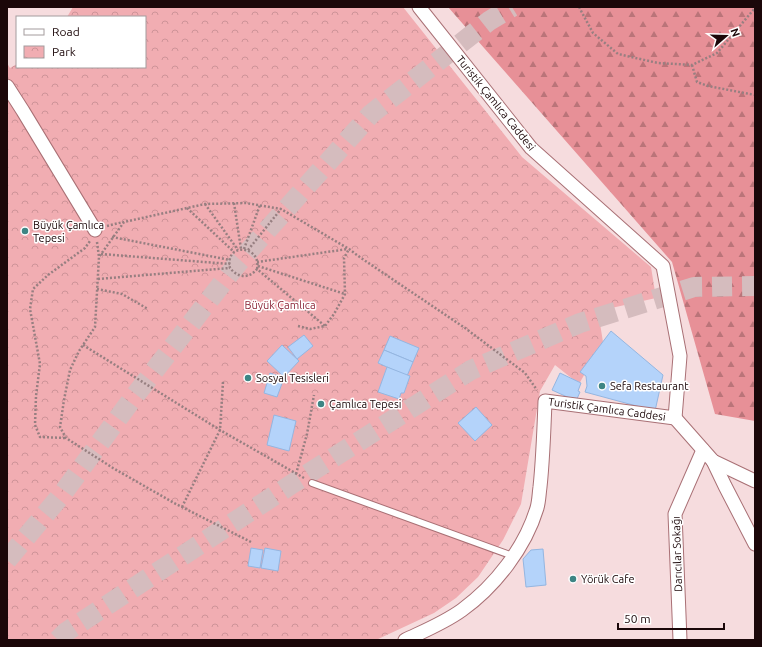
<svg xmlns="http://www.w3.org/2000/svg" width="762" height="647" font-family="Ubuntu,sans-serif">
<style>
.forest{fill:url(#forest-firs)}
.park{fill:url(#park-crowns)}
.building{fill:#b4d3fa;stroke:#94b6e1}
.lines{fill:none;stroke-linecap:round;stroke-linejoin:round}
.primary-tunnel{stroke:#d5bcbe;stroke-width:20;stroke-dasharray:20 10;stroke-linecap:butt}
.lane-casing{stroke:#a97075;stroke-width:8}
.street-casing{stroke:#a97075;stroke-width:15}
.path{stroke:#977f81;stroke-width:2.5;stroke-dasharray:2 2;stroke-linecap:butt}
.lane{stroke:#fff;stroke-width:6}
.street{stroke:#fff;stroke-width:13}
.poi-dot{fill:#3d8584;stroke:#fff;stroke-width:1.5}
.labels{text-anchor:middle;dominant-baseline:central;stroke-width:3;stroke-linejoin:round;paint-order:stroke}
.street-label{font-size:11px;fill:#1b0709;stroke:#fff}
.poi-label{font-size:11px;fill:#1b0709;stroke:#fff;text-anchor:start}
.park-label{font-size:11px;fill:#8c2739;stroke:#fff}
</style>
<defs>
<pattern id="forest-firs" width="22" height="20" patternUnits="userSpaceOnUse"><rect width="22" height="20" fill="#e79097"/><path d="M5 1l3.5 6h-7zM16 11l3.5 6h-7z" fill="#ba7479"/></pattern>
<pattern id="park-crowns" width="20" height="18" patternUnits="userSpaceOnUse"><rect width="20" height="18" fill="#f1adb2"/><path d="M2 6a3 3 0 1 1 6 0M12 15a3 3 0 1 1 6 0" fill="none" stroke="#ce9398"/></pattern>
</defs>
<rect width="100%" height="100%" fill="#f6dcde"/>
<!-- forest -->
<polygon class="forest" points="448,7 755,7 755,421 715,414 672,262"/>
<!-- park -->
<polygon class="park" points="73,7 403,7 522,157 651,267 656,298 598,311 603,342 579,384 555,365 540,391 521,504 503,540 478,577 456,598 434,613 376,640 7,640 7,63 10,68 17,64 17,67 145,67 145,17 67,17"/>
<!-- building -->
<g class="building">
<polygon points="611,331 663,375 655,411 585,392 587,386 586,376 580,372"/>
<polygon points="304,335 313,346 297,359 288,347"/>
<polygon points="390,336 419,348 413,362 384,350"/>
<polygon points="282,345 299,361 284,377 267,361"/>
<polygon points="384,350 413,362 407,376 378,363"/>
<polygon points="387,367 410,376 404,393 401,393 399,399 378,392"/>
<polygon points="270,373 284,378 277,397 264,393"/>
<polygon points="560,373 581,383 578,391 580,392 576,401 552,390"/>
<polygon points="476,407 492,425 475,441 458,423"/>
<polygon points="274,415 296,421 289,451 267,445"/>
<polygon points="251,548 263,550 260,568 248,566"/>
<polygon points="265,548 281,551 278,571 261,568"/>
<polygon points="543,549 546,585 526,587 523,559 531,550"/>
</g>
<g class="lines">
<!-- primary-tunnel -->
<g class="primary-tunnel">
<polyline points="7,560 63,493 133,398 238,263 371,114 489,21 512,7"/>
<polyline points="58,640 66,632 292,484 471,370 580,323 694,287 755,286"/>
</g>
<!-- lane casing -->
<g class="lane-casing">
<polyline id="lane" points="312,483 513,556"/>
</g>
<!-- street casing -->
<g class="street-casing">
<g id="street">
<polyline points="7,86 23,111 95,230"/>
<polyline points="675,418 713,461 755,481"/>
<polyline points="713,461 725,486 755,544"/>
<path id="s1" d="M405 640C424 631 444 623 462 610 495 586 525 548 537 508 539 501 539 494 540 487 543 459 544 430 545 401L675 418 680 356 663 266 531 148 419 7"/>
<polyline points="680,640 675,514 703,450"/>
</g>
</g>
<!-- path -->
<g class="path">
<polyline points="579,7 593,33 618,54 658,63 692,65 717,53 755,8"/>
<polyline points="692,65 697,82 708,86 755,95"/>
<polyline points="234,203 241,249"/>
<polyline points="205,204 238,250"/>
<polyline points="187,208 234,252"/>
<polyline points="107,226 123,222"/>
<polyline points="112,237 230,260"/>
<polyline points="97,242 99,257"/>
<polyline points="244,249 260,205"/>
<polyline points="248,250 281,209"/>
<polyline points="101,254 230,264"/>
<polyline points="257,262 348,249"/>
<polyline points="258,266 345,294"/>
<path d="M257 269C262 245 224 242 230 268 238 278 249 279 257 269L325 326"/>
<polyline points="98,279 230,268"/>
<polyline points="97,289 122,294 148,309"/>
<polyline points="298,326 310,329 325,326 334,314 345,294 344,258 349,249"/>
<polyline points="83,345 220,430 304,478"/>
<polyline points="65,438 40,437 35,425 36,396 40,364 30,309 33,289 48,275 85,248 90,241"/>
<polyline points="296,474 307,434 314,395"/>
<polyline points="182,507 220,430 223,382"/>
<polyline points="251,542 174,503 113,468 66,438 60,427 64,400 70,370 79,351 95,327 99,257 124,222 205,204 246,203 281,209 349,249 361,258 465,328 525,373 537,390"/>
</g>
<!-- lane -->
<use href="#lane" class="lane"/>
<!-- street -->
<use href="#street" class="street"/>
</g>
<!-- markers -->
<g class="poi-dot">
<circle cx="25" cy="231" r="4"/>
<circle cx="248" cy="378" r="4"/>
<circle cx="602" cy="386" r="4"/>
<circle cx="321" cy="404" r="4"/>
<circle cx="573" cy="579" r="4"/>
</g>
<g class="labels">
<!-- street labels -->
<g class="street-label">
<text transform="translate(496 103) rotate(51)">Turistik Çamlıca Caddesi</text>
<text stroke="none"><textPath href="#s1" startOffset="363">Turistik Çamlıca Caddesi</textPath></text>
<text transform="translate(677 554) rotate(-92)">Darıcılar Sokağı</text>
</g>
<!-- poi labels -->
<g class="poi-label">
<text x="33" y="225">Büyük Çamlıca<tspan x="33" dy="13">Tepesi</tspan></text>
<text x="256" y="378">Sosyal Tesisleri</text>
<text x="610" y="386">Sefa Restaurant</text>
<text x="329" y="404">Çamlıca Tepesi</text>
<text x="581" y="579">Yörük Cafe</text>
</g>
<!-- park labels -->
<g class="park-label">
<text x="280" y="305">Büyük Çamlıca</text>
</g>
</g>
<!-- border -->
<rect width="762" height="647" fill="none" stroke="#1b0709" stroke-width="16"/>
<!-- legend -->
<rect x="16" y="16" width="130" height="52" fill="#ffffff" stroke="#a49c9d"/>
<rect x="24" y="29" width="20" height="6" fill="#ffffff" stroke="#a49c9d"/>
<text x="52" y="36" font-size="12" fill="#1b0709">Road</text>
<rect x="24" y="46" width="20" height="12" fill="url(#park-crowns)" stroke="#a49c9d"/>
<text x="52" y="56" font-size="12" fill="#1b0709">Park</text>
<!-- north arrow -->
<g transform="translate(726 36) rotate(70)" stroke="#ffffff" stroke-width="3" paint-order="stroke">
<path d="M0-3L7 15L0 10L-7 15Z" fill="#1b0709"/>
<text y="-6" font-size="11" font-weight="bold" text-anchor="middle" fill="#1b0709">N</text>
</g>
<!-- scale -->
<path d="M618 623v6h106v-6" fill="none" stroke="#1b0709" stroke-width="2"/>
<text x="624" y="623" font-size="12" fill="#1b0709" stroke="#ffffff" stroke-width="3" paint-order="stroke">50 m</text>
</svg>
